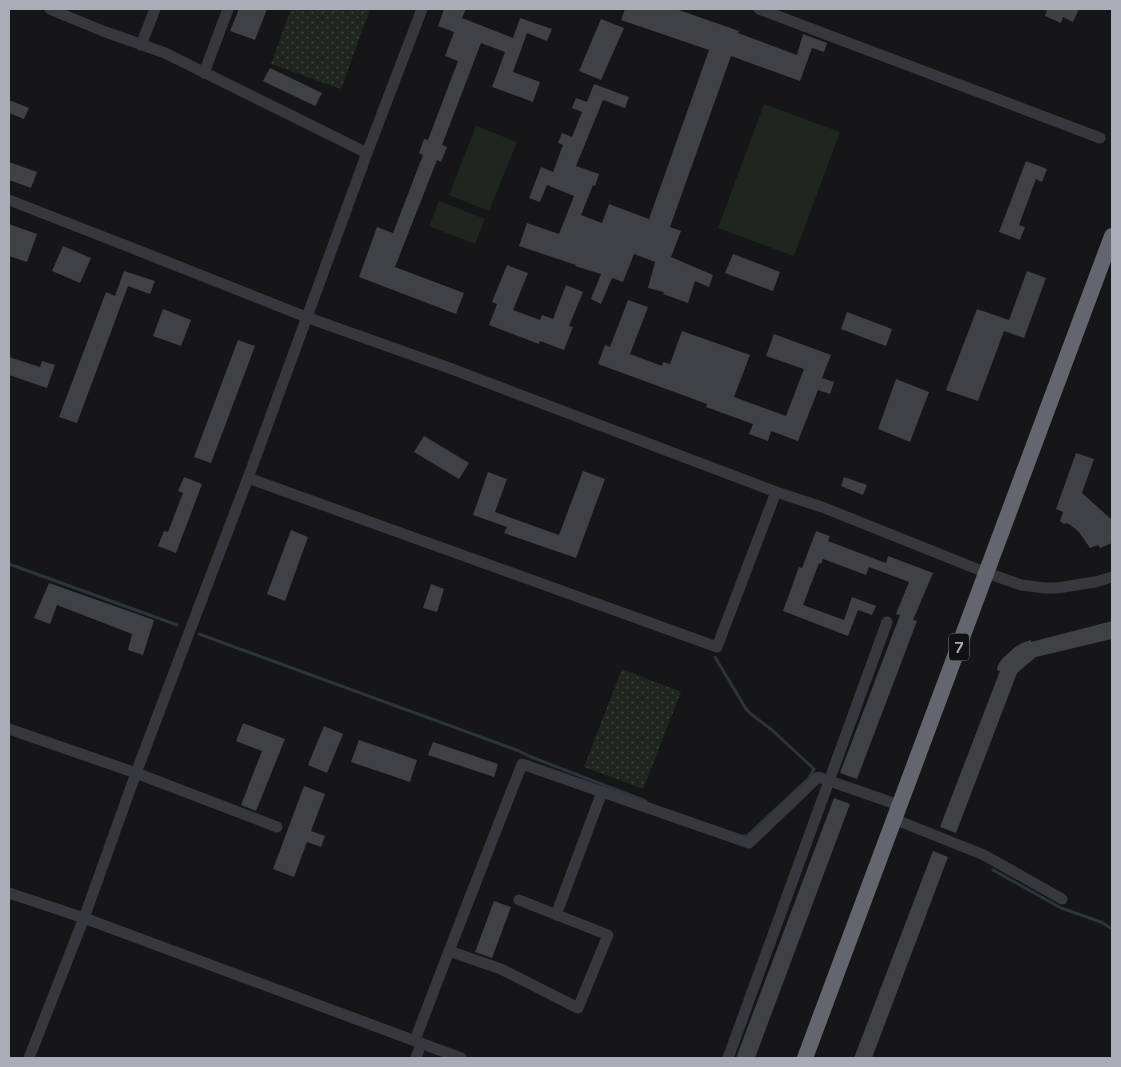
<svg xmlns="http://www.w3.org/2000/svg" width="1121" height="1067" font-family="'Space Grotesk',sans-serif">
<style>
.grass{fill:url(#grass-dots)}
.park{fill:#1e261f}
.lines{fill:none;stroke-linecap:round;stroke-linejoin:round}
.stream{stroke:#2c353c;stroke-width:3}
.building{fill:#404145}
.minor{stroke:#37383d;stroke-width:11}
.highway{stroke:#63666e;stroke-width:16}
.labels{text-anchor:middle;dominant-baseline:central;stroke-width:5;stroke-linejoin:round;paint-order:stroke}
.shield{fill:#111113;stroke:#7b7e86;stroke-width:1}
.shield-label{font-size:16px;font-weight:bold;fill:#a8adb8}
</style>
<defs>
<pattern id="grass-dots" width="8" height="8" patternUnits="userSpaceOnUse" patternTransform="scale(1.25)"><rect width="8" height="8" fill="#1e261f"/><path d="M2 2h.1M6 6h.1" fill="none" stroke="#3c433d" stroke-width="1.8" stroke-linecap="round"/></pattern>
</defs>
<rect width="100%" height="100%" fill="#161618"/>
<!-- grass -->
<g class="grass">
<polygon points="291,9 370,9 341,89 271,64"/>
<polygon points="622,669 681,692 643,789 584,767"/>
</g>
<!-- park -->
<g class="park">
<polygon points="764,104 840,132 794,256 718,228"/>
<polygon points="476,126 517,142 489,211 449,195"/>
<polygon points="439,201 485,219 475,244 429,226"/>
</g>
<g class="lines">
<!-- stream -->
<g class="stream">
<polyline points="9,564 177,625"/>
<polyline points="199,634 519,751 531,757 646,801"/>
<polyline points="715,657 746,709 751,714 772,730 814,769 809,778 747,836 744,836"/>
<polyline points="993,870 1061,908 1101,922 1112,929"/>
</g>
</g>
<!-- building -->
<g class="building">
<polygon points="239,9 267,9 255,40 230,31"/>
<polygon points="444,9 466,9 462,18 513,38 520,18 552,29 547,41 527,33 513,72 540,82 533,102 492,87 505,52 481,43 442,145 447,147 441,162 437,160 395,267 464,293 456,314 359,277 377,227 393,233 423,155 419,153 424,139 428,140 458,61 445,56 454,32 438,26"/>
<polygon points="625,9 676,9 739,31 738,33 797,55 803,34 827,43 824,52 812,48 800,81 731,56 670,227 681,231 671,257 713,275 709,287 695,281 688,303 663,294 664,292 648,288 655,262 634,254 623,282 612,278 601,304 591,299 601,274 575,266 576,265 519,246 527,223 559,234 574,196 547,185 540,202 529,198 541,167 553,172 563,145 558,143 562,133 572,137 582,112 572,108 576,98 587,102 594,84 629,97 625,108 603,100 576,166 599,174 595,186 593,185 581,215 602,223 609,204 649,219 709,50 621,20"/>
<polygon points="1043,9 1079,9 1073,22 1063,17 1061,23 1045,16 1047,11"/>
<polygon points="601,19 624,28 601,80 579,71"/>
<polygon points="270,68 322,93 315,106 263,81"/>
<polygon points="9,100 29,108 24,119 9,113"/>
<polygon points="1026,161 1047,169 1042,182 1036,179 1019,225 1025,227 1020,240 999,232"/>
<polygon points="9,162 37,172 31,188 9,180"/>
<polygon points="9,224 37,234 27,262 9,256"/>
<polygon points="63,246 91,258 80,283 52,271"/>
<polygon points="733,254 780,272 773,291 725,273"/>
<polygon points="507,265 528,273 513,310 540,320 542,315 553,319 566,285 583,292 569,326 573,327 564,350 540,341 539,344 489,325 497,304 492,302"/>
<polygon points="124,271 155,281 150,294 128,286 77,423 59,417 106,292 115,296"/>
<polygon points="1027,271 1046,278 1024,338 1004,331 978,401 946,390 977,309 1009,320"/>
<polygon points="628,300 648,307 630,354 662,366 663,362 670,364 682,331 750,355 734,397 786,416 804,369 766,356 774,334 831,355 822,378 834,382 830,394 818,390 798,441 771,431 768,441 749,434 753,424 706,407 707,404 598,364 605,345 610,347"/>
<polygon points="163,309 191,320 181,346 153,336"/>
<polygon points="847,312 892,329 886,346 841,329"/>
<polygon points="238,340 255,346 211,463 194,457"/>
<polygon points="9,357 40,367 42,361 55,365 47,388 9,375"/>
<polygon points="896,379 929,392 910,442 878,429"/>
<polygon points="424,436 469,463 459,479 414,452"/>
<polygon points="1076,453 1094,459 1082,493 1112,520 1112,543 1100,548 1098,545 1090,548 1079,532 1072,526 1067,523 1064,524 1060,521 1063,512 1056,509"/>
<polygon points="583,471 605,479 576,558 504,533 507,527 473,515 488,472 507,479 495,512 559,535"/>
<polygon points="184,477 202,484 176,553 158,546 164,531 168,532 183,493 178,491"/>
<polygon points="844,477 867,485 863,495 841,486"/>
<polygon points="291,530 308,537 285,601 267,594"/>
<polygon points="816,531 830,536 828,541 886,563 888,556 933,573 913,620 917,621 857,779 840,773 900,615 896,614 909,582 869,567 866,575 823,559 821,564 819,563 803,605 844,620 852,597 876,606 872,615 858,610 848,636 783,611 799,567 802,568"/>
<polygon points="49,583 154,620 143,655 128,650 132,634 57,605 50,624 34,618"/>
<polygon points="431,584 444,589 437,612 423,608"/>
<polygon points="1112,621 1112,639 1036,657 1017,673 956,833 940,827 1000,671 997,670 998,665 1002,659 1015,647 1022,643 1031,640 1031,642"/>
<polygon points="243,723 285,739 256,811 241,805 262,751 236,741"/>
<polygon points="324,726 343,734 327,773 308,765"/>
<polygon points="359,740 417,760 410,782 351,762"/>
<polygon points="433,742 498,764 494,777 428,755"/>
<polygon points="304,786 325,794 311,831 325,836 321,847 307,842 294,877 273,869"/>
<polygon points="834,798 850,804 755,1058 736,1058"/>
<polygon points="933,851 948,857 872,1058 854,1058"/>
<polygon points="494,901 511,907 492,958 475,952"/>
</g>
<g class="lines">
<!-- minor -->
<g class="minor">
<polyline points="50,9 59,13 103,31 165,53 367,153"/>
<polyline points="759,9 1100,138"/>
<polyline points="141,45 155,9"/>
<polyline points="204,73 228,9"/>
<polyline points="9,200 127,246 306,317 452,369 776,492 822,507 987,573 1021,585 1045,588 1057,588 1095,582 1112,577"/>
<polyline points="248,478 717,647 776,492"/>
<polyline points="9,729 136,773 277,827"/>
<polyline points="894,819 984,855 1062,899"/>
<polyline points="9,893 84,918 461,1058"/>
<polyline points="556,915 602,792"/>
<polyline points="449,951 501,969 578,1008 608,935 519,900"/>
<polyline points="415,1040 449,951 522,764 749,843 818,777 899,805"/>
<polyline points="29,1058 84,918 136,773 192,625 248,478 367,153 422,9"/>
<polyline points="416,1058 421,1043"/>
<polyline points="728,1058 887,622"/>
</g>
<!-- highway -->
<polyline class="highway" points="805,1058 1112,236"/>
</g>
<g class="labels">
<!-- shield labels -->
<rect class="shield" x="949" y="633.5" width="20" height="27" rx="4"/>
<g class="shield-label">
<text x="959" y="647">7</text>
</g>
</g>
<!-- border -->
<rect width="1121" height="1067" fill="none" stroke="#a8adb8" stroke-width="20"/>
</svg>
